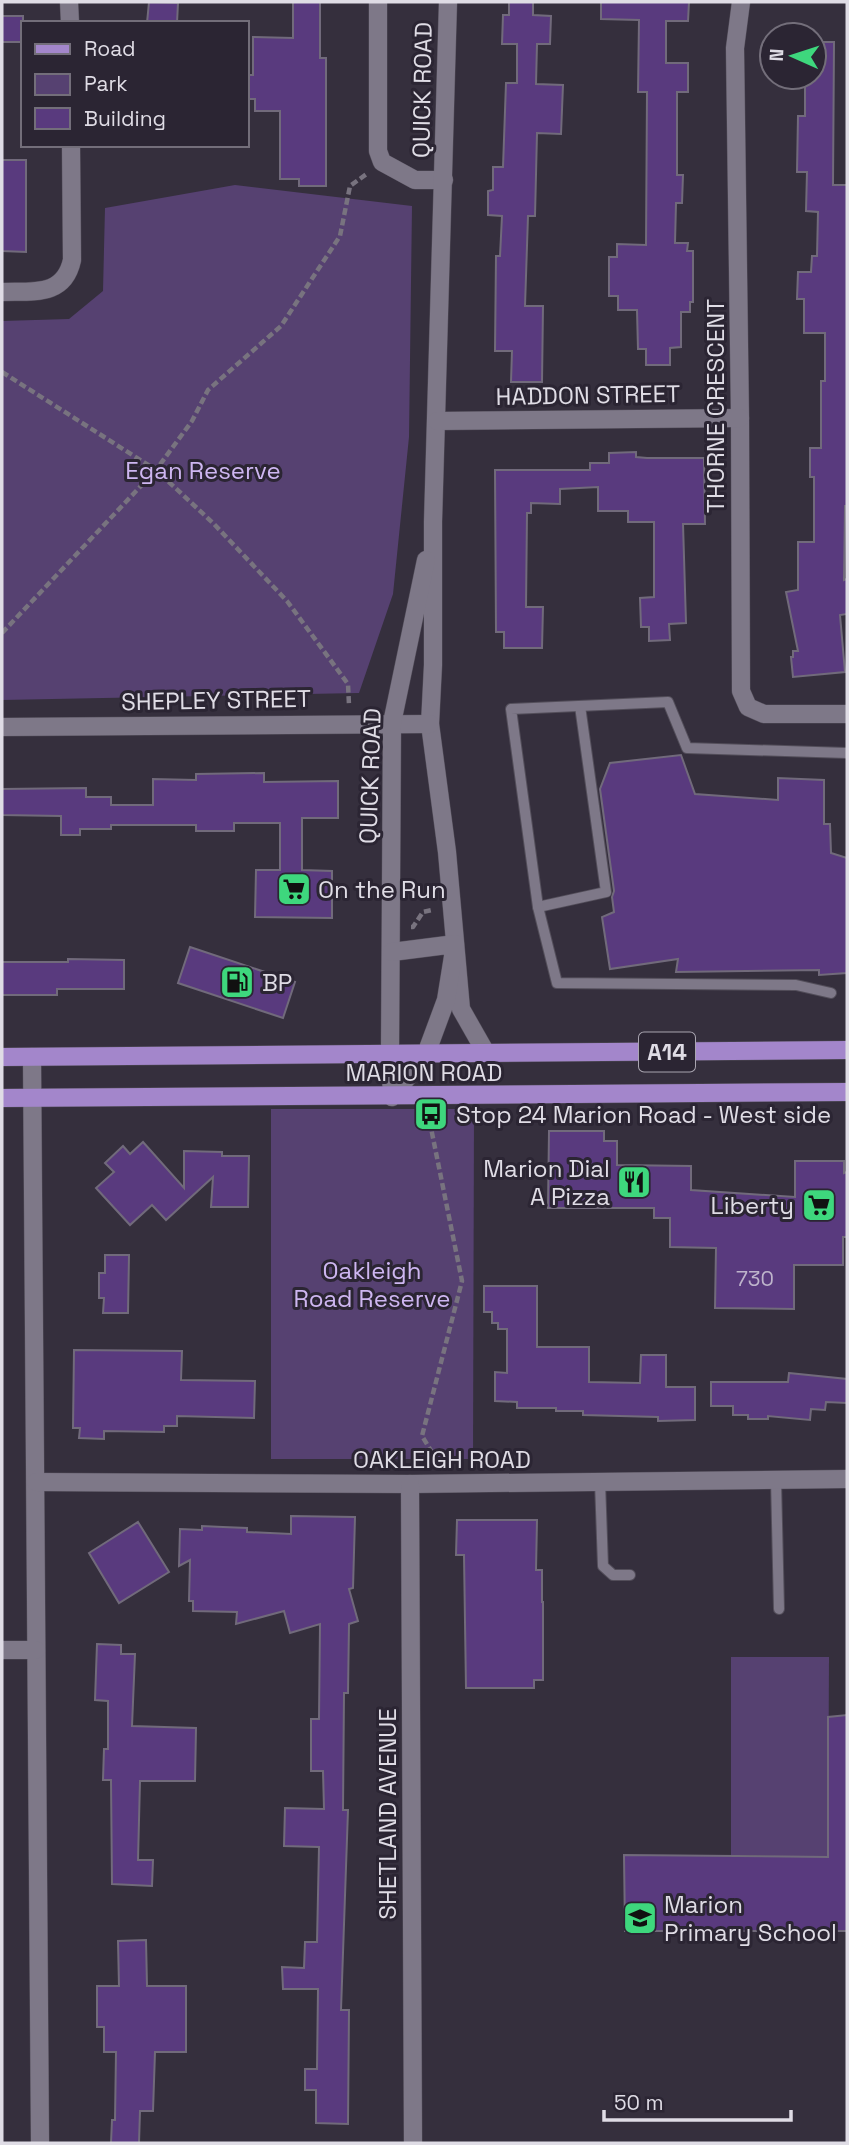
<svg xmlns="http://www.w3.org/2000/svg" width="849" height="2145" font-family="'Space Grotesk',sans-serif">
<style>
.green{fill:#564171}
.building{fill:#593a7e;stroke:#716a7b;stroke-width:2}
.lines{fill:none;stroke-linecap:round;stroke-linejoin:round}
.service-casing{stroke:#534e5a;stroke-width:12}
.minor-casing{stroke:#534e5a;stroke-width:19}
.primary-casing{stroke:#534e5a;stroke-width:19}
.path{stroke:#78737f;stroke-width:4.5;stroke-dasharray:7 3.5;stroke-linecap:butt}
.service{stroke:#7e7888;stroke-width:10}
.minor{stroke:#7e7888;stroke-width:18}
.primary{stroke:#a386cb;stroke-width:18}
.labels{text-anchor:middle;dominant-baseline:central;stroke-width:6;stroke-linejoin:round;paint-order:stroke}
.number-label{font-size:21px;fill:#beb4cb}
.shield{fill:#2b2533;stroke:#a9a5b0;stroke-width:2}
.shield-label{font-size:23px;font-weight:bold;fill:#dfdce5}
.street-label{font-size:24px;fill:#dfdce5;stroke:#2b2533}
.park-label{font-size:24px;fill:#ceb6f1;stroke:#2b2533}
.poi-label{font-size:24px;fill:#dfdce5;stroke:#2b2533;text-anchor:start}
</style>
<rect width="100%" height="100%" fill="#352f3d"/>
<!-- green -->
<g class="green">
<polygon points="235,185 412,206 409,437 393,594 359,693 2,700 2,321 69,319 103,291 105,208"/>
<polygon points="271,1109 474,1109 473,1459 271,1459"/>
<polygon points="731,1657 829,1657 828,1857 731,1855"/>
</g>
<!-- building -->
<g class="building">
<polygon points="149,2 178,3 177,23 147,23"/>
<polygon points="293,2 320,2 320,58 326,58 326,186 299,186 299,179 280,179 280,111 255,111 255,99 249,99 249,75 253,75 253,37 293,38"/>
<polygon points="509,2 533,2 533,15 551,16 550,44 537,44 536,84 563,85 561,134 537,133 535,216 528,216 525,306 543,306 542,382 511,382 512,351 495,351 496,256 500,256 502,216 488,215 488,191 493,190 493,167 503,167 506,83 517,83 517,44 502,44 503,15 509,15"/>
<polygon points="601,2 689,2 688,21 666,21 666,63 688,63 688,92 677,92 677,175 683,175 682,203 676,203 675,243 688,243 687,251 693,251 693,302 690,302 690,312 681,312 681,347 670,348 670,365 646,365 646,349 638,349 637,310 618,310 618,296 609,296 609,257 617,257 617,244 646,245 647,92 638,92 639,20 601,19"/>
<rect x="2" y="16" width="21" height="26"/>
<polygon points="814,42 834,42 833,185 847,185 847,506 845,506 844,580 847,579 847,614 840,615 845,672 793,677 791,657 793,657 793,651 798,651 786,592 798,590 798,542 814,542 814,477 810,477 810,448 821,448 821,381 825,381 825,333 804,333 804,299 797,299 798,272 811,272 812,256 817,256 818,212 806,211 807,172 797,172 798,116 805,116 805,77 814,77"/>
<polygon points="2,160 26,160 26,252 2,251"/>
<polygon points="636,452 636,457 647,458 704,458 705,524 683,524 686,623 669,624 670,640 649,641 649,627 641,627 640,598 654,597 654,522 628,522 628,511 598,511 598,487 560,489 560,504 531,503 531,513 527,513 526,607 543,607 542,648 504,648 504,632 496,632 495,470 590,470 590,463 609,463 609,453"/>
<polygon points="681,755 695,794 778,800 778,778 824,780 824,824 830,824 831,853 847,858 847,973 819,975 819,970 676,972 678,959 610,969 602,917 614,912 612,897 614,891 600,789 610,763"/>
<polygon points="264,773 264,782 338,781 338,818 302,818 302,870 332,871 332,918 255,917 256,870 280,870 280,823 234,823 234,831 196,831 196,825 111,825 111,829 80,829 80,835 61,835 61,816 2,815 2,789 86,788 86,797 111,797 111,805 153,805 153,779 196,780 196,774"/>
<polygon points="190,947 295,982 283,1018 178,983"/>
<polygon points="68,959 124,960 124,989 57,989 57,995 2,995 2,962 68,962"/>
<polygon points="549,1131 604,1131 604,1141 617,1141 617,1165 691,1166 691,1190 795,1197 795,1161 844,1161 844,1173 847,1172 847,1237 843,1237 843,1265 794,1265 794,1309 715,1308 716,1248 670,1247 670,1218 654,1218 654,1208 548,1208"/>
<polygon points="143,1142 184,1188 184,1151 222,1152 222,1156 249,1156 248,1207 211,1207 213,1177 166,1220 152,1205 130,1225 96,1188 114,1172 105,1163 123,1146 130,1154"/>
<polygon points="105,1255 129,1255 128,1313 103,1313 104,1298 99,1298 99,1273 105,1273"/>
<polygon points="484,1286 537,1286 537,1347 589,1347 589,1382 640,1383 641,1355 666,1355 666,1387 695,1387 695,1420 658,1421 658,1417 583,1415 583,1411 556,1411 556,1408 517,1408 517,1402 495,1401 495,1372 507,1373 507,1329 498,1329 498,1323 492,1323 492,1312 484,1312"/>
<polygon points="74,1350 182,1351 181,1380 255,1381 254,1418 177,1416 177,1426 164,1426 164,1432 104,1431 104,1439 79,1438 80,1428 73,1428"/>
<polygon points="789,1373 847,1379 847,1403 826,1402 825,1410 811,1409 810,1420 768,1416 768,1419 748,1419 748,1415 733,1415 733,1406 711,1406 711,1382 788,1382"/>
<polygon points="291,1516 355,1517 353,1588 349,1589 358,1621 349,1624 348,1693 344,1693 343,1810 348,1810 341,2010 349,2010 348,2124 316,2123 316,2090 305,2090 305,2069 317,2069 318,1989 283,1989 282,1967 304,1968 305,1942 317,1942 319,1847 284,1846 285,1808 324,1809 323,1771 311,1771 311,1719 319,1719 320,1624 290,1633 284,1611 236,1624 237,1612 193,1611 193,1601 189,1601 190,1560 179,1566 180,1529 202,1530 202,1526 223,1527 247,1528 247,1532 291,1534"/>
<polygon points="457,1520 537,1520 536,1570 542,1570 542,1602 543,1602 543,1680 534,1680 534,1688 466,1688 464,1555 456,1555"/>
<polygon points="138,1522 169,1572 119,1603 89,1553"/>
<polygon points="97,1644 121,1645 121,1654 135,1654 132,1726 196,1728 195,1781 140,1781 138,1860 153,1860 152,1886 112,1884 111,1780 103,1780 104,1749 108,1749 108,1701 95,1700"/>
<polygon points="847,1715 847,1931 625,1931 624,1855 828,1857 828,1717"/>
<polygon points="146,1940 147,1986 186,1986 186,2052 155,2052 153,2111 140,2111 139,2143 111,2143 112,2120 115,2120 116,2052 104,2052 104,2027 97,2027 97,1986 119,1986 118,1941"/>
</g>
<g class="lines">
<!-- service casing -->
<g class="service-casing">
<g id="service">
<polyline points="538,907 606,892 580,706"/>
<polyline points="831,993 796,985 557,983 538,907 511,709 668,702 687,748 847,753"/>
<polyline points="776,1480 779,1609"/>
<polyline points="600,1482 603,1566 613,1575 630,1575"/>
</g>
</g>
<!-- minor casing -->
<g class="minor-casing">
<g id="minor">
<polyline points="69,2 70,23"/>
<polyline points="378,2 378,151 382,162 415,180 444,180"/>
<polyline points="448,2 433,522 433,665 430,724 447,852 461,1009 486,1053"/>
<polyline points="741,2 735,48 740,418 741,691 748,707 764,714 847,714"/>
<path d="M2 292C33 291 64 297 72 260L71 145"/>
<polyline points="437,421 740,418"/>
<polyline points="2,727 430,724"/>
<polyline points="32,1057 40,2143"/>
<polyline points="392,1097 390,1054 392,723 426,560"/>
<polyline points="392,1097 426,1054 446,1000 455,944 392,952"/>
<polyline points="36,1482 410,1484 847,1479"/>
<polyline points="410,1484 413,2143"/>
<polyline points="2,1650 36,1650"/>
</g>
</g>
<!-- primary casing -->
<g class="primary-casing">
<g id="primary">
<polyline points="2,1057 847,1050"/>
<polyline points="2,1098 847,1092"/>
</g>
</g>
<!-- path -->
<g class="path">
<polyline points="2,372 156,470 213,523 287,601 348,684 349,705"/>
<polyline points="2,633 156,470 192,421 208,390 281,326 340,236 350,186 368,173"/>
<polyline points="411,927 413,927 423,912 432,910"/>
<polyline points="438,1462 422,1436 462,1281 431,1128 439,1115"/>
</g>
<!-- service -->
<use href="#service" class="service"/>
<!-- minor -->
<use href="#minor" class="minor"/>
<!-- primary -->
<use href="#primary" class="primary"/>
</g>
<!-- icons -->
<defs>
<g id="supermarket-square" transform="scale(1.75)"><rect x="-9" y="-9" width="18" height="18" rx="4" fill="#3ed77d" stroke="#2b2533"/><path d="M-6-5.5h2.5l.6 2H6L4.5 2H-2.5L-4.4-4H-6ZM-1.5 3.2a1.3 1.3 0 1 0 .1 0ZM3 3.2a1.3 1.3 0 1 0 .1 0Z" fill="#111"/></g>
<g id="fuel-square" transform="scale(1.75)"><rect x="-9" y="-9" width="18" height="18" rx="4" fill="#3ed77d" stroke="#2b2533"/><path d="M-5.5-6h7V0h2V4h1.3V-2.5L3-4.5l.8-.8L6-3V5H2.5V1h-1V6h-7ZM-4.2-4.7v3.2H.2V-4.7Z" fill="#111"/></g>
<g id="bus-square" transform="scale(1.75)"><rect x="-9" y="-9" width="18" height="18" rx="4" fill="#3ed77d" stroke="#2b2533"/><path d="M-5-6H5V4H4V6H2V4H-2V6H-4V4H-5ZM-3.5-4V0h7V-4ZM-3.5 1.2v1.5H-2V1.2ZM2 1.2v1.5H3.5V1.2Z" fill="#111"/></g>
<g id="restaurant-square" transform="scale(1.75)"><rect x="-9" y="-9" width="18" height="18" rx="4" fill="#3ed77d" stroke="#2b2533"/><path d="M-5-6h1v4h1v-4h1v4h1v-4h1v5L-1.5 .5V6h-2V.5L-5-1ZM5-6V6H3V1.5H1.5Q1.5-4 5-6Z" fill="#111"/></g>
<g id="school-square" transform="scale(1.75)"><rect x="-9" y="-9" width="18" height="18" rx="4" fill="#3ed77d" stroke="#2b2533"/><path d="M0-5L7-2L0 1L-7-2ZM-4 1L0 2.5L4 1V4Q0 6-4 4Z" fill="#111"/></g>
</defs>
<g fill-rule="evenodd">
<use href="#supermarket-square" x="294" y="889"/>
<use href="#fuel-square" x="237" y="982"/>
<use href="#bus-square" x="431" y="1114"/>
<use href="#restaurant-square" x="634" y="1182"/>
<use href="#supermarket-square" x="819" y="1205"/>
<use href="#school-square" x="640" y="1918"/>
</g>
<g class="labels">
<!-- number labels -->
<g class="number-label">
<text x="755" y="1278">730</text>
</g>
<!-- shield labels -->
<rect class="shield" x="639" y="1032.5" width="56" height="39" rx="5"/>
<g class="shield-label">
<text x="667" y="1052">A14</text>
</g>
<!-- street labels -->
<g class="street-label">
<text transform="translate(422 90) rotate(-89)">QUICK ROAD</text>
<text transform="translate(588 395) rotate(-1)">HADDON STREET</text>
<text transform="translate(715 406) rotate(-90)">THORNE CRESCENT</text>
<text transform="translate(216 700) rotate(-1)">SHEPLEY STREET</text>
<text transform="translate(370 776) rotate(-88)">QUICK ROAD</text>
<text x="424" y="1072">MARION ROAD</text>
<text x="442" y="1459">OAKLEIGH ROAD</text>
<text transform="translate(387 1814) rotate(-90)">SHETLAND AVENUE</text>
</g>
<!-- park labels -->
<g class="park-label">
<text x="203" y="470">Egan Reserve</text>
<text x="372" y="1270">Oakleigh<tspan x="372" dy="28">Road Reserve</tspan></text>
</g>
<!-- poi labels -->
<g class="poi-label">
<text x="318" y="889">On the Run</text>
<text x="262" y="982">BP</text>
<text x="456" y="1114">Stop 24 Marion Road - West side</text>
<text x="610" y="1168" text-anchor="end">Marion Dial<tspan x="610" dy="28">A Pizza</tspan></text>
<text x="794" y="1205" text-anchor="end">Liberty</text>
<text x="664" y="1904">Marion<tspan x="664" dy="28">Primary School</tspan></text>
</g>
</g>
<!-- border -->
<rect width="849" height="2145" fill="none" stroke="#dfdce5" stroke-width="7"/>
<!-- legend -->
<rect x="21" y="21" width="228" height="126" fill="#2b2533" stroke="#736e7a" stroke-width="2"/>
<rect x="35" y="44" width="35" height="10" fill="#a386cb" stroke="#736e7a" stroke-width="2"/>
<text x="84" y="56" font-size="21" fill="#dfdce5">Road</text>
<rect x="35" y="74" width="35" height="21" fill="#564171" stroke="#736e7a" stroke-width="2"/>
<text x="84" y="91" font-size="21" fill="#dfdce5">Park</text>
<rect x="35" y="108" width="35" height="21" fill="#593a7e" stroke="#736e7a" stroke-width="2"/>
<text x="84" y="126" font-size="21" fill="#dfdce5">Building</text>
<!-- north arrow -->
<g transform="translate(793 56) rotate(273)"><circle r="33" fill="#2b2533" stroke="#736e7a" stroke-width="2"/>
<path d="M0-5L12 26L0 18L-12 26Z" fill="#3ed77d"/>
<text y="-10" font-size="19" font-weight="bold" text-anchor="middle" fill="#dfdce5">N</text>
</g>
<!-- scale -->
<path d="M604 2110v10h187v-10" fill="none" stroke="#dfdce5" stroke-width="3.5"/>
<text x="614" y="2110" font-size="21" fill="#dfdce5" stroke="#2b2533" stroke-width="5" paint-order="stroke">50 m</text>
</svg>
